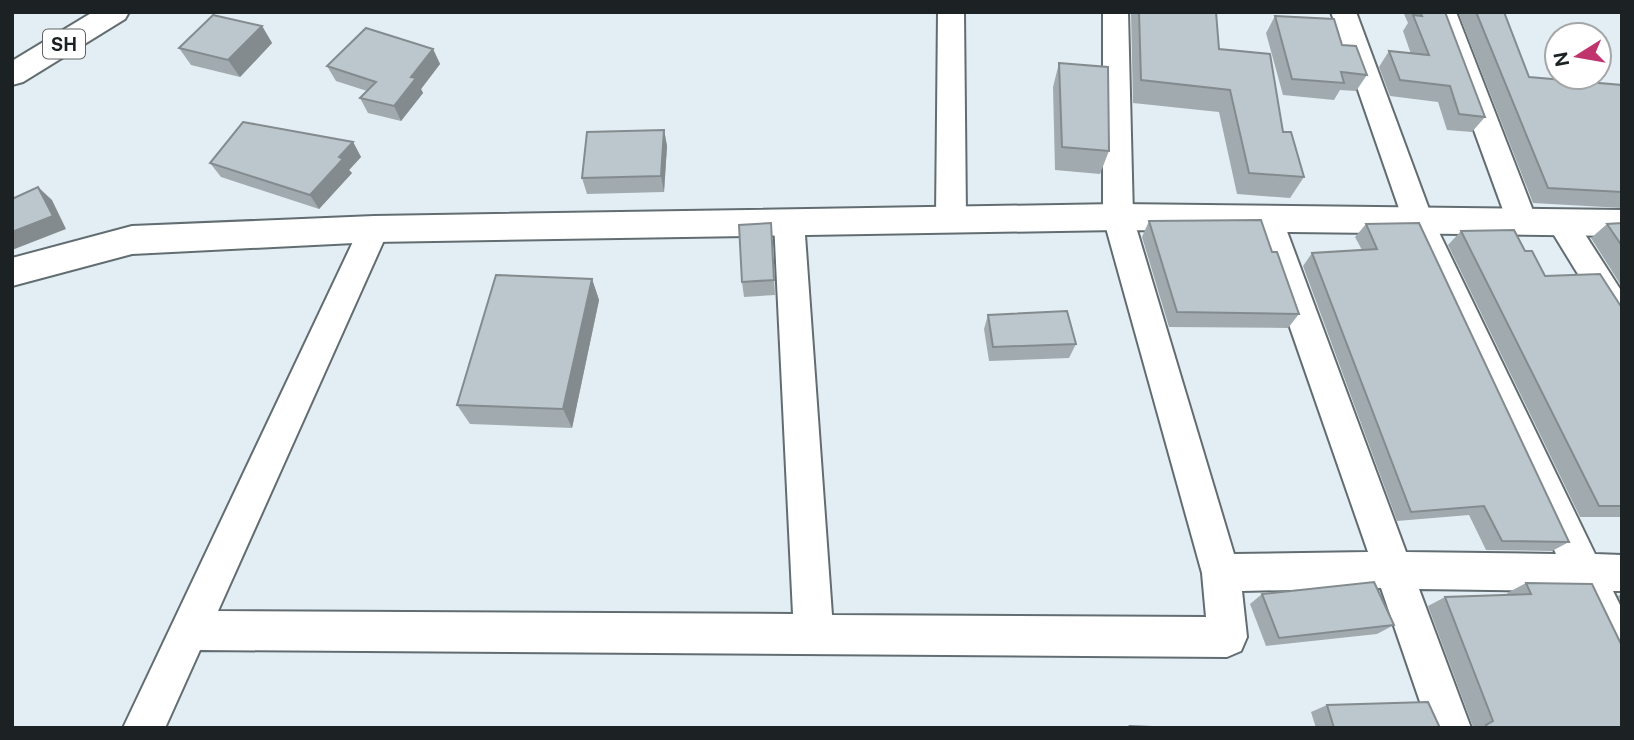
<svg xmlns="http://www.w3.org/2000/svg" width="1634" height="740" font-family="'Public Sans',sans-serif">
<style>
.lines{fill:none;stroke-linecap:round;stroke-linejoin:round}
.street-casing{stroke:#626d71;stroke-width:4}
.secondary-casing{stroke:#626d71;stroke-width:4}
.primary-casing{stroke:#626d71;stroke-width:4}
.street{fill:#fff;fill-rule:evenodd}
.secondary{fill:#fff;fill-rule:evenodd}
.primary{fill:#fff;fill-rule:evenodd}
.wall{fill:#a1abaf}
.shaded-wall{fill:#838b8f}
.building{fill:#bbc7cc;stroke:#838b8f;stroke-width:2}
.labels{text-anchor:middle;dominant-baseline:central;stroke-width:7;stroke-linejoin:round;paint-order:stroke}
.shield{fill:#fff;stroke:#606465;stroke-width:2}
.shield-label{font-size:18px;font-weight:bold;fill:#1c2123}
</style>
<rect width="100%" height="100%" fill="#e2eef3"/>
<g class="lines">
<!-- street casing -->
<g class="street-casing">
<g id="street">
<polygon points="938,12 964,12 966,218 962,226 951,229 940,226 936,218"/>
<polygon points="1103,12 1128,12 1133,217 1234,554 1368,552 1252,218 1256,210 1267,207 1278,210 1282,218 1406,552 1556,554 1403,220 1331,12 1356,12 1433,220 1595,554 1622,555 1622,591 1613,591 1622,609 1622,672 1608,666 1573,591 1419,589 1471,728 1429,728 1381,588 1242,591 1247,637 1241,651 1227,657 200,650 165,728 123,728 359,229 363,221 374,218 385,221 389,229 218,611 793,614 774,221 778,213 789,210 800,213 804,221 832,615 1206,617 1202,573 1103,217"/>
<polygon points="1431,12 1456,12 1537,221 1533,229 1522,232 1511,229 1507,221"/>
<polygon points="1561,211 1572,214 1622,292 1622,332 1611,328 1546,222 1550,214"/>
</g>
</g>
<!-- secondary casing -->
<g class="secondary-casing">
<polygon id="secondary" points="1118,204 1622,210 1622,236 1118,230 374,242 132,254 12,286 12,258 132,226 374,216"/>
</g>
<!-- primary casing -->
<g class="primary-casing">
<polygon id="primary" points="93,12 129,12 125,19 23,82 12,85 12,61"/>
</g>
<!-- street -->
<use href="#street" class="street"/>
<!-- secondary -->
<use href="#secondary" class="secondary"/>
<!-- primary -->
<use href="#primary" class="primary"/>
</g>
<!-- wall -->
<g class="wall">
<polygon points="1131,12 1216,12 1219,49 1283,132 1304,177 1290,198 1237,194 1219,112 1133,103"/>
<polygon points="1406,12 1445,12 1485,117 1472,132 1447,130 1438,102 1390,96 1379,67 1389,51 1411,54 1403,31 1408,23 1404,14"/>
<polygon points="1458,12 1504,12 1529,77 1622,85 1622,208 1533,203"/>
<polygon points="1275,16 1342,45 1367,75 1356,91 1340,90 1334,100 1283,95 1266,33"/>
<polygon points="262,26 272,43 240,77 191,65 179,48"/>
<polygon points="433,49 440,64 421,89 423,93 401,121 368,113 360,98 367,91 336,81 327,66"/>
<polygon points="1059,63 1109,151 1100,174 1055,170 1053,87"/>
<polygon points="664,130 667,146 664,192 587,194 582,178"/>
<polygon points="353,142 361,157 349,170 352,173 319,209 221,177 210,163"/>
<polygon points="1149,221 1272,252 1299,314 1288,328 1169,327 1142,237"/>
<polygon points="771,223 775,295 744,297 742,282"/>
<polygon points="1622,223 1622,287 1591,238 1607,224"/>
<polygon points="1366,224 1569,542 1552,551 1486,550 1469,515 1397,521 1303,266 1312,253 1362,250 1355,237"/>
<polygon points="1461,231 1525,251 1545,276 1622,308 1622,517 1580,517 1448,245"/>
<polygon points="592,279 599,300 572,428 470,424 457,405"/>
<polygon points="988,315 1076,344 1069,358 989,361 984,329"/>
<polygon points="1526,583 1622,728 1472,728 1473,727 1428,606 1445,597 1508,595 1507,593"/>
<polygon points="1262,594 1394,625 1377,634 1266,646 1250,604"/>
<polygon points="1622,594 1622,603 1618,596"/>
<polygon points="1327,705 1440,728 1316,728 1311,712"/>
</g>
<!-- shaded-wall -->
<g class="shaded-wall">
<polygon points="262,26 272,43 240,77 228,60"/>
<polygon points="433,49 440,64 421,89 423,93 401,121 394,106 411,77"/>
<polygon points="664,130 667,146 664,192 661,176"/>
<polygon points="353,142 361,157 349,170 352,173 319,209 310,195 339,157"/>
<polygon points="38,187 52,200 66,229 12,250 12,232"/>
<polygon points="592,279 599,300 572,428 563,409"/>
</g>
<!-- building -->
<g class="building">
<polygon points="1139,12 1216,12 1219,49 1270,54 1283,132 1291,132 1304,177 1249,173 1230,90 1141,80"/>
<polygon points="1420,12 1445,12 1485,117 1459,114 1450,86 1400,80 1389,51 1429,55 1413,15 1422,16"/>
<polygon points="1476,12 1504,12 1529,77 1622,85 1622,192 1548,188"/>
<polygon points="213,15 262,26 228,60 179,48"/>
<polygon points="1275,16 1334,19 1342,45 1356,46 1367,75 1341,72 1344,83 1292,79"/>
<polygon points="366,28 433,49 411,77 416,78 394,106 360,98 376,82 327,66"/>
<polygon points="1059,63 1108,67 1109,151 1062,147"/>
<polygon points="243,122 353,142 339,157 343,159 310,195 210,163"/>
<polygon points="664,130 661,176 582,178 587,132"/>
<polygon points="38,187 53,216 12,232 12,199"/>
<polygon points="1261,220 1272,252 1277,252 1299,314 1177,312 1149,221"/>
<polygon points="771,223 774,280 742,282 739,225"/>
<polygon points="1419,223 1569,542 1502,541 1484,506 1411,512 1312,253 1377,249 1366,224"/>
<polygon points="1622,223 1622,246 1607,224"/>
<polygon points="1514,230 1525,251 1532,251 1545,276 1600,274 1622,308 1622,506 1599,506 1461,231"/>
<polygon points="496,275 592,279 563,409 457,405"/>
<polygon points="1067,311 1076,344 993,347 988,315"/>
<polygon points="1374,582 1394,625 1279,638 1262,594"/>
<polygon points="1526,583 1592,584 1622,646 1622,728 1487,728 1486,725 1493,721 1445,597 1531,594"/>
<polygon points="1428,702 1440,728 1334,728 1327,705"/>
<polygon points="1130,726 1175,728 1131,728"/>
</g>
<g class="labels">
<!-- shield labels -->
<rect class="shield" x="43" y="29.5" width="42" height="29" rx="5"/>
<g class="shield-label">
<text x="64" y="44">SH</text>
</g>
</g>
<!-- border -->
<rect width="1634" height="740" fill="none" stroke="#1c2123" stroke-width="28"/>
<!-- north arrow -->
<g transform="translate(1578 56) rotate(259)"><circle r="33" fill="#ffffff" stroke="#a4a6a7" stroke-width="2"/>
<path d="M0-5L12 26L0 18L-12 26Z" fill="#bf346d"/>
<text y="-10" font-size="19" font-weight="bold" text-anchor="middle" fill="#1c2123">N</text>
</g>
</svg>
